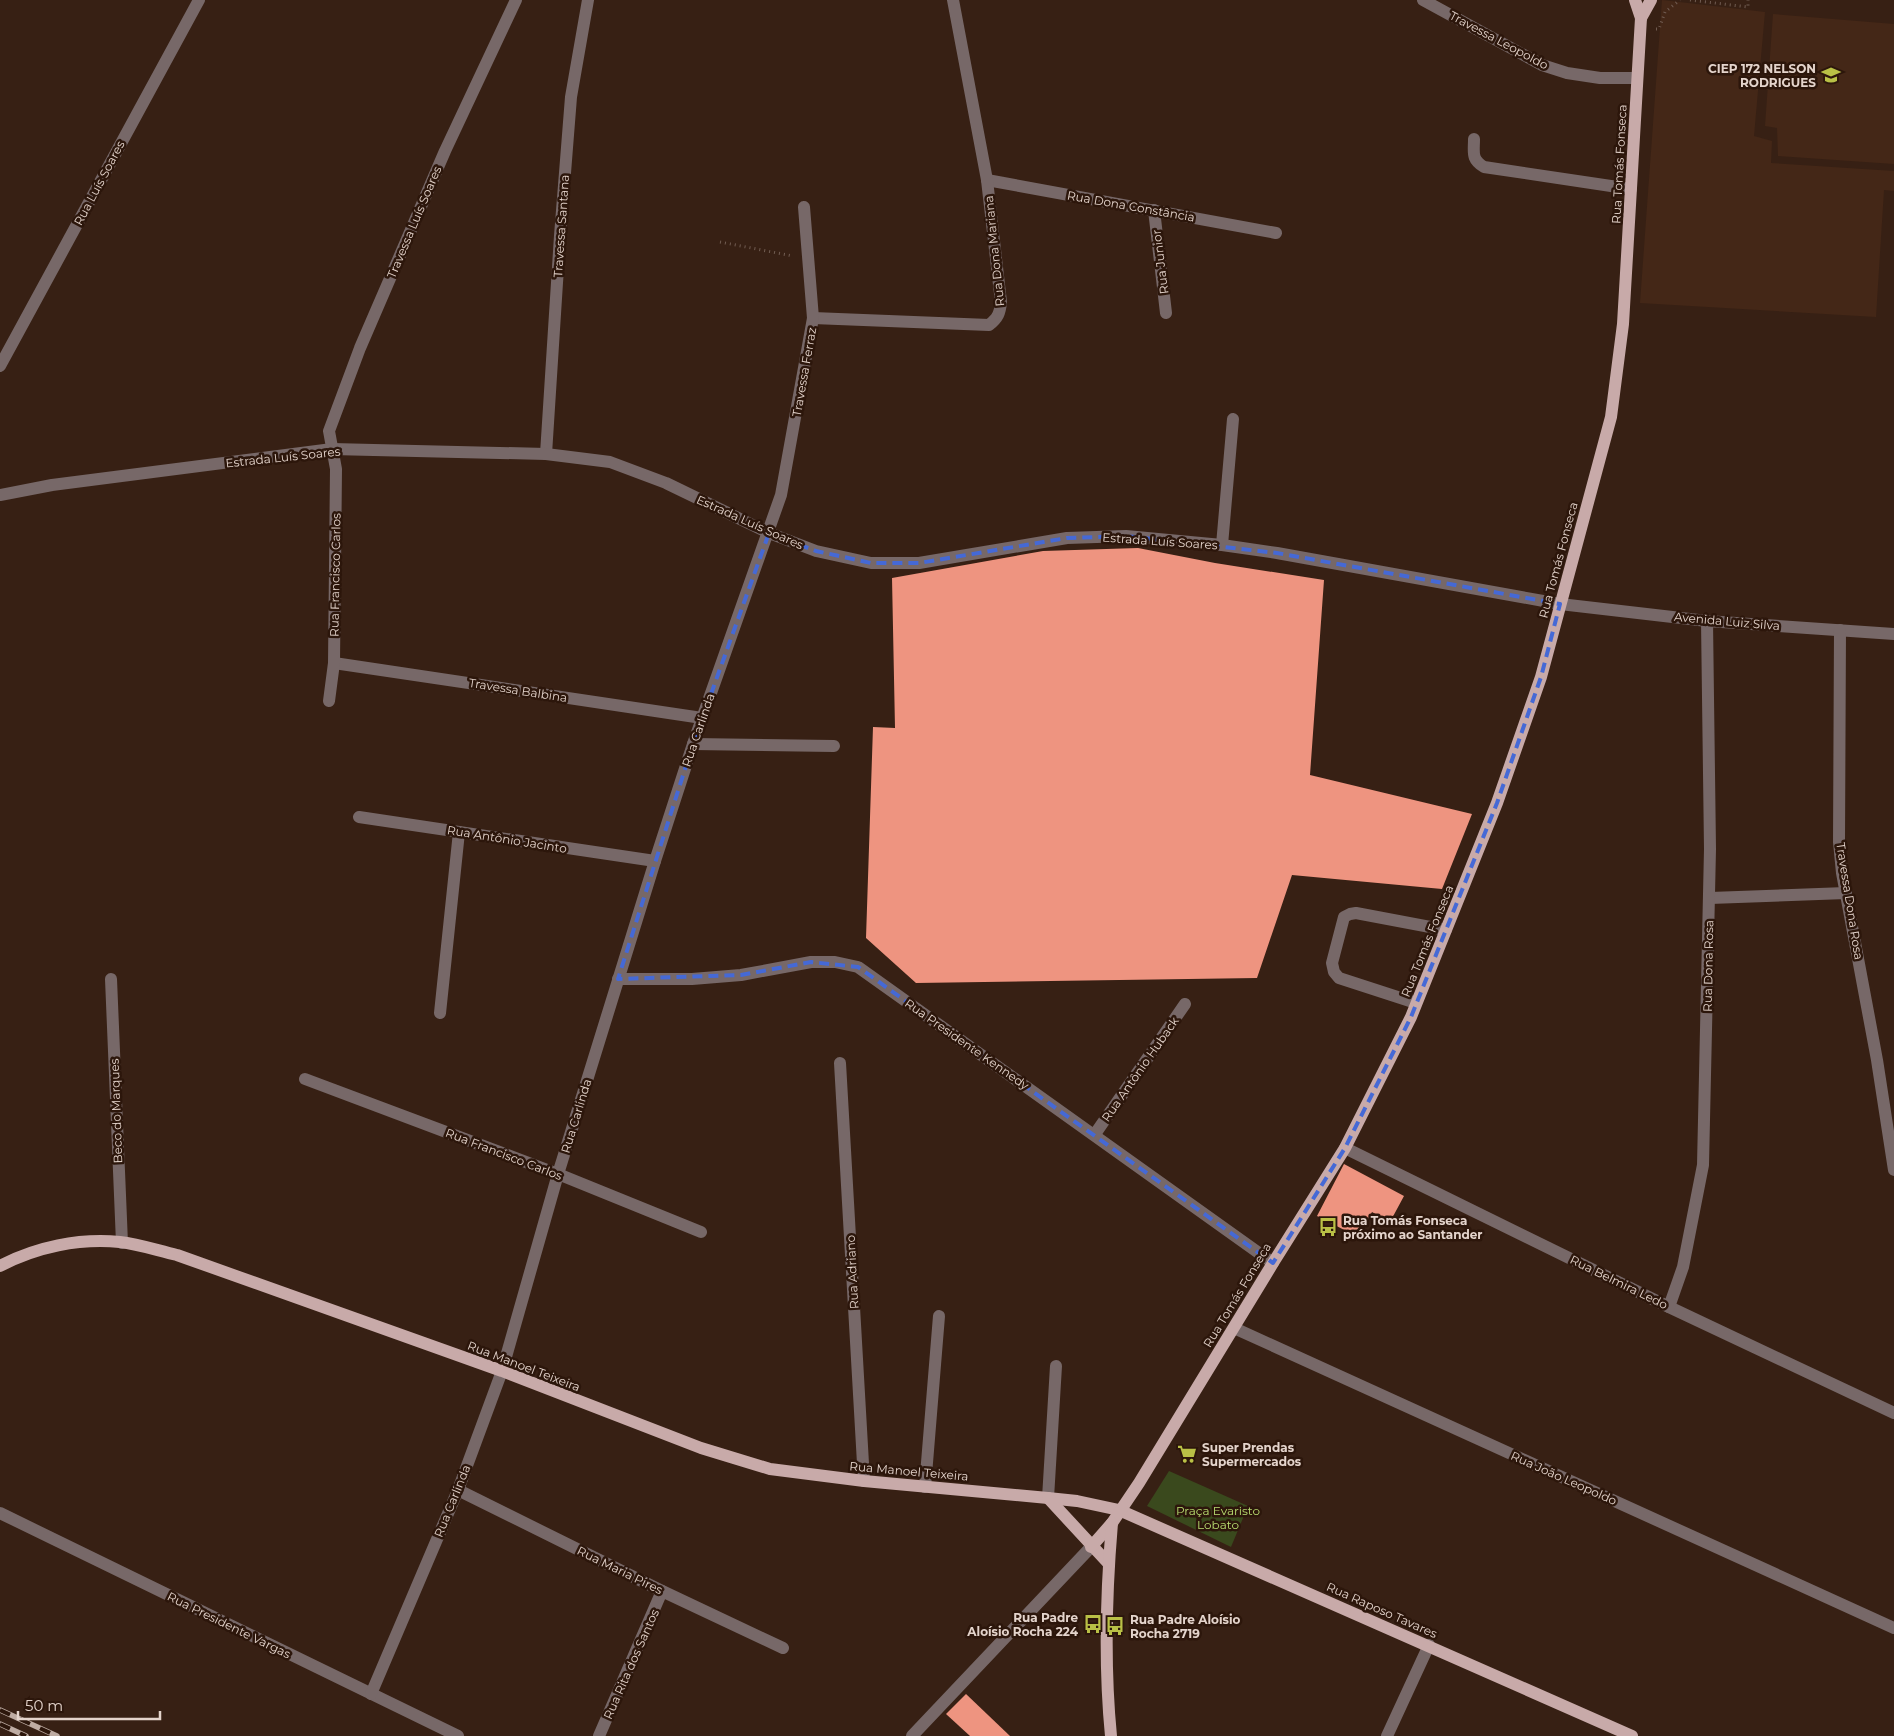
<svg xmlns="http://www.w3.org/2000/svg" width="1894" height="1736" font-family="Montserrat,sans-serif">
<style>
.built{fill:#442717}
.green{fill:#3a491d}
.building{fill:#ee9480}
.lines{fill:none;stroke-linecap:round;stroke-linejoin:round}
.path{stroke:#715c52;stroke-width:3;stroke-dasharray:1 4;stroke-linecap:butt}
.minor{stroke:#776868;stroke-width:12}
.major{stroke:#c8aaa9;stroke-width:12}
.rail-casing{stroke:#beaca3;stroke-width:5.5}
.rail{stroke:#2c160b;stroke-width:4;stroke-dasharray:11;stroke-linecap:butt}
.marked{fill:none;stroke:#4569d6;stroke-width:4;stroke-dasharray:10 6;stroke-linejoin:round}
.labels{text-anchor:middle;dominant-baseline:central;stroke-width:5;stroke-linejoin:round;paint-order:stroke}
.street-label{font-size:12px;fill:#e4d4cc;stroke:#2c160b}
.poi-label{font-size:12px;font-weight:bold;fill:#e4d4cc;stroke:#2c160b;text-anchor:start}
.park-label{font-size:12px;fill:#b9de71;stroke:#2c160b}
</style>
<rect width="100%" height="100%" fill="#372014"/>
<!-- built -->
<g class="built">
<polygon points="1662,0 1765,12 1754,136 1772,141 1771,163 1894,171 1894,191 1884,190 1876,317 1640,303"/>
<polygon points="1773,14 1894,24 1894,164 1778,156 1777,128 1765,126"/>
</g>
<!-- green -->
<polygon class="green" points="1169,1471 1248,1506 1231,1547 1147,1506"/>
<!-- building -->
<g class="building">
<polygon points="1138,548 1215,563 1324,580 1310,775 1472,814 1442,889 1292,875 1257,978 916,983 866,938 873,727 895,728 892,578 1043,551"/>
<polygon points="1344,1164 1404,1196 1390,1222 1372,1212 1358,1237 1317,1216"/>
<polygon points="966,1694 1010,1736 970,1736 946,1714"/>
</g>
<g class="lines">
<!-- path -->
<g class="path">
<polyline points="1690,0 1748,7 1748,0"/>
<polyline points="1656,29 1659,29 1665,12 1680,0"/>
<polyline points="720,242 793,256"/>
</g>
<!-- minor -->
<g class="minor">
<polyline points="1423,0 1542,65 1567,73 1600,78 1637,78"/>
<path d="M1474 139C1474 153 1471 159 1484 167L1631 189"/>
<polyline points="987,180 1276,233"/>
<polyline points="1154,210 1166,313"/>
<path d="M813 318 989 325C998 318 1000 313 1001 302L987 180 953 0"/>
<polyline points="0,366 199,0"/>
<polyline points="546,454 560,236 571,97 588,0"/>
<polyline points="0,495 52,485 332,449 546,454 610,462 666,483 769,533 816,551 871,563 919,563 1067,538 1126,536 1222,545 1277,553 1560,604 1707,621 1894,634"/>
<polyline points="1222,545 1233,419"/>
<polyline points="1840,630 1839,842 1842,873 1877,1060 1894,1170"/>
<polyline points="334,663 702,718"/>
<polyline points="329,701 334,663 336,469 329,431 360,348 445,151 516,0"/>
<polyline points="693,744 834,746"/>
<polyline points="359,817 655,861"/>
<polyline points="1710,898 1846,893"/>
<polyline points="111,979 122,1243"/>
<polyline points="618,979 692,979 741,975 811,962 835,962 858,967 1273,1263"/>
<polyline points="1416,1003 1339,978 1334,972 1332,963 1344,917 1350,914 1356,913 1446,930"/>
<polyline points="440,1013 459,832"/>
<polyline points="840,1063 864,1481"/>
<polyline points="305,1079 558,1174 701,1232"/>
<polyline points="1095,1134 1185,1004"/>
<polyline points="1345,1148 1669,1307 1894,1413"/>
<polyline points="1669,1307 1683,1267 1703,1165 1710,849 1707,621"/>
<polyline points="1234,1328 1894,1628"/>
<polyline points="925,1487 939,1316"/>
<polyline points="458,1490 662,1591 783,1648"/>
<polyline points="1048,1498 1056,1366"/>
<polyline points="0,1513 458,1736"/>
<polyline points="371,1694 458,1490 502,1371 558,1174 655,861 693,744 781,495 813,318 804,207"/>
<polyline points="599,1736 662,1591"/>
<polyline points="912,1736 1091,1547"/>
<polyline points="1387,1736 1429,1645"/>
</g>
<!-- major -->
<g class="major">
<polyline points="1641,18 1651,0"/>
<path d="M0 1266C36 1247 79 1238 120 1242 139 1244 159 1251 177 1255L502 1371 701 1448 770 1469 864 1481 1048 1498 1077 1501 1119 1510 1632 1736"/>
<polyline points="1048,1498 1109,1564"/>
<polyline points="1091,1547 1112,1523 1139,1483 1273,1263 1345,1148 1411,1017 1497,803 1541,677 1611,417 1623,324 1641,18 1635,0"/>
<path d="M1111 1736C1104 1665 1106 1594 1112 1523"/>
</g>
<!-- rail casing -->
<g class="rail-casing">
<g id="rail">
<polyline points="0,1710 57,1736"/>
<polyline points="0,1724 26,1736"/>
</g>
</g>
<!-- rail -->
<use href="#rail" class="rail"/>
</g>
<!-- marked area -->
<path class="marked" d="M769 533 816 551 871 563H919L1067 538 1126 536 1277 553 1560 604 1541 677 1497 803 1411 1017 1345 1148 1273 1263 858 967 811 962 741 975 618 979 693 744Z"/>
<!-- icons -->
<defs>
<g id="school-bare" transform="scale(1.5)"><path d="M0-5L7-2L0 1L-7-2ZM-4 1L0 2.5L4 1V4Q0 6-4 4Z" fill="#b9c046" stroke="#2c160b" stroke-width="2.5" paint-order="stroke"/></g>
<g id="bus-bare" transform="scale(1.5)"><path d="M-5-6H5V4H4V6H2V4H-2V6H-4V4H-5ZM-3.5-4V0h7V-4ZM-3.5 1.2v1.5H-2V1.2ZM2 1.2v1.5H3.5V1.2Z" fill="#b9c046" stroke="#2c160b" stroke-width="2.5" paint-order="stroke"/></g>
<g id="supermarket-bare" transform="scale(1.5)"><path d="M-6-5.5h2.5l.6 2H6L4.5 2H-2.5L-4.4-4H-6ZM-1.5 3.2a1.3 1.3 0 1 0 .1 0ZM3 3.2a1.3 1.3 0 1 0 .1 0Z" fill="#b9c046" stroke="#2c160b" stroke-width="2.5" paint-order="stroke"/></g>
</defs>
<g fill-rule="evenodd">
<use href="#school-bare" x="1831" y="75"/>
<use href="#bus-bare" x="1328" y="1227"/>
<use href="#supermarket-bare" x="1187" y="1454"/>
<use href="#bus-bare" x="1093" y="1624"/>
<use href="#bus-bare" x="1115" y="1626"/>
</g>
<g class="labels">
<!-- street labels -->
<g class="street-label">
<text transform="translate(1499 40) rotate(28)">Travessa Leopoldo</text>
<text transform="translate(1619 164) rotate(-87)">Rua Tomás Fonseca</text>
<text transform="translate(99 183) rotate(-62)">Rua Luís Soares</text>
<text transform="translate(1131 206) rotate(10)">Rua Dona Constância</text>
<text transform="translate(414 222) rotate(-67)">Travessa Luís Soares</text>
<text transform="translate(561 226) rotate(-86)">Travessa Santana</text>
<text transform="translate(994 251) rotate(-96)">Rua Dona Mariana</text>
<text transform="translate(1160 262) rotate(-97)">Rua Junior</text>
<text transform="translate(804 372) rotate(-80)">Travessa Ferraz</text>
<text transform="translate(283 457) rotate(-6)">Estrada Luís Soares</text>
<text transform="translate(750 522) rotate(24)">Estrada Luís Soares</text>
<text transform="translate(1160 541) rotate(4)">Estrada Luís Soares</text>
<text transform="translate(1558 560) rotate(-75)">Rua Tomás Fonseca</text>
<text transform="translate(335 575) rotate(-89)">Rua Francisco Carlos</text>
<text transform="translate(1727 621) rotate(5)">Avenida Luiz Silva</text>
<text transform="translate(518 690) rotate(9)">Travessa Balbina</text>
<text transform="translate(698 730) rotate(-71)">Rua Carlinda</text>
<text transform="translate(507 839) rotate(9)">Rua Antônio Jacinto</text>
<text transform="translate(1850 901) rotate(81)">Travessa Dona Rosa</text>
<text transform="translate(1427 941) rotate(-68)">Rua Tomás Fonseca</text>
<text transform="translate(1708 966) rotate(-89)">Rua Dona Rosa</text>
<text transform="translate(967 1044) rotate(35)">Rua Presidente Kennedy</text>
<text transform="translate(1140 1069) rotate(-55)">Rua Antônio Huback</text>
<text transform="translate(116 1111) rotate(-92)">Beco do Marques</text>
<text transform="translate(576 1116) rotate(-73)">Rua Carlinda</text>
<text transform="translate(504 1154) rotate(21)">Rua Francisco Carlos</text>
<text transform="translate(852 1272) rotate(-93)">Rua Adriano</text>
<text transform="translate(1619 1282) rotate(26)">Rua Belmira Ledo</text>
<text transform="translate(1237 1295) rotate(-59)">Rua Tomás Fonseca</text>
<text transform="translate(524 1366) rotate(21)">Rua Manoel Teixeira</text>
<text transform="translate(909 1471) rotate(5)">Rua Manoel Teixeira</text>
<text transform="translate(1564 1478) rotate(24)">Rua João Leopoldo</text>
<text transform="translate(452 1501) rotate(-68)">Rua Carlinda</text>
<text transform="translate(620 1570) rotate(26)">Rua Maria Pires</text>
<text transform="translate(1382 1610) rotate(24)">Rua Raposo Tavares</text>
<text transform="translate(229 1625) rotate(26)">Rua Presidente Vargas</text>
<text transform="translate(631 1664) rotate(-66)">Rua Rita dos Santos</text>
</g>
<!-- poi labels -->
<g class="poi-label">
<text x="1816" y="68" text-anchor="end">CIEP 172 NELSON<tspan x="1816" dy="14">RODRIGUES</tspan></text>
<text x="1343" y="1220">Rua Tomás Fonseca<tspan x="1343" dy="14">próximo ao Santander</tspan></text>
<text x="1202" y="1447">Super Prendas<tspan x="1202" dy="14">Supermercados</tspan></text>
<text x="1078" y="1617" text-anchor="end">Rua Padre<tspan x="1078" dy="14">Aloísio Rocha 224</tspan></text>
<text x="1130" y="1619">Rua Padre Aloísio<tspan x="1130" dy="14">Rocha 2719</tspan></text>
</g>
<!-- park labels -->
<g class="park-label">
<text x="1218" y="1510">Praça Evaristo<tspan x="1218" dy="14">Lobato</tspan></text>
</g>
</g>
<!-- scale -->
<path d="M18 1711v8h142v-8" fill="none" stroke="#e4d4cc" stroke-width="2.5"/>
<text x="25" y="1711" font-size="15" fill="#e4d4cc" stroke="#2c160b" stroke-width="4" paint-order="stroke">50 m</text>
</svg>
